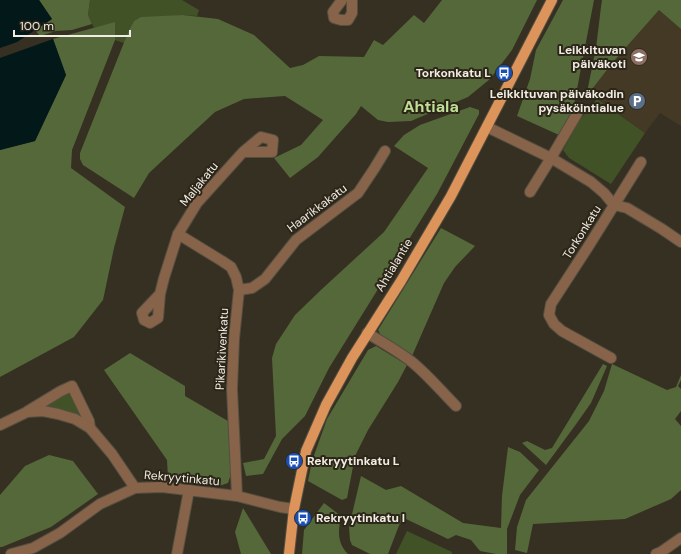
<svg xmlns="http://www.w3.org/2000/svg" width="681" height="554" font-family="'DM Sans',sans-serif">
<style>
.built{fill:#433925}
.green{fill:#415227}
.forest{fill:#556839}
.water{fill:#021819}
.lines{fill:none;stroke-linecap:round;stroke-linejoin:round}
.minor-casing{stroke:#544e41;stroke-width:12}
.major-casing{stroke:#544e41;stroke-width:12}
.minor{stroke:#876349;stroke-width:10}
.major{stroke:#dd945b;stroke-width:10}
.labels{text-anchor:middle;dominant-baseline:central;stroke-width:4;stroke-linejoin:round;paint-order:stroke}
.poi-label{font-size:12px;font-weight:bold;fill:#f1ece4;stroke:#2c2618;text-anchor:end}
.street-label{font-size:12px;fill:#f1ece4;stroke:#2c2618}
.district-label{font-size:16px;font-weight:bold;fill:#c0de96;stroke:#2c2618}
</style>
<rect width="100%" height="100%" fill="#363022"/>
<!-- built -->
<polygon class="built" points="659,10 681,29 681,126 660,113 645,133 589,93 613,62"/>
<!-- green -->
<g class="green">
<polygon points="90,0 182,0 199,10 197,16 183,15 134,21 129,30 124,43 115,40 115,23 94,28 88,15"/>
<polygon points="597,99 645,133 611,184 569,158 563,150 579,121"/>
<polygon points="63,393 70,393 83,420 43,406"/>
<polygon points="407,531 452,552 452,554 396,554"/>
</g>
<!-- forest -->
<g class="forest">
<polygon points="39,0 90,0 88,15 92,24 72,30 56,31 40,36 35,30 52,19"/>
<polygon points="442,0 537,0 512,50 490,79 468,97 411,121 388,122 378,120 361,106 356,114 318,157 290,178 274,158 301,145 323,120 285,96 244,99 215,112 149,173 134,198 83,165 80,159 80,153 129,30 134,21 141,17 183,15 218,19 254,35 290,68 303,65 319,56 364,57 374,40 383,45 414,15 424,23"/>
<polygon points="563,0 594,0 573,110 559,135 517,116 530,79 536,50"/>
<polygon points="602,0 681,0 681,29 659,10 613,62 586,97 596,48 601,7"/>
<polygon points="115,22 115,40 72,150 71,168 125,207 114,248 103,300 74,337 0,377 0,150 35,141 66,75 53,39"/>
<polygon points="470,107 479,110 479,114 437,194 388,273 329,368 305,416 282,439 263,474 246,476 243,463 264,459 276,436 272,358 276,344 295,315 322,289 384,232 428,168 394,146 404,135 420,125"/>
<polygon points="441,228 475,246 455,267 444,283 412,356 382,337 378,330"/>
<polygon points="376,346 407,365 398,382 368,430 355,456 347,498 342,500 308,481 312,461 327,419 368,350"/>
<polygon points="130,353 185,386 185,396 228,421 231,474 228,483 219,486 168,478 167,460 104,370"/>
<polygon points="603,364 607,366 591,403 574,427 546,465 522,443 527,441 545,450 552,448"/>
<polygon points="612,364 667,390 676,387 681,375 681,380 678,386 681,389 681,411 675,419 681,426 681,490 671,499 625,519 533,524 527,553 515,550 517,527 526,500 589,421 604,391"/>
<polygon points="508,447 520,452 539,470 520,495 507,529 507,554 496,554 480,551 471,540 456,535 448,539 406,519 400,523 388,554 370,554 352,545 350,540 349,527 361,476 386,490 401,486 463,523 501,528 502,496"/>
<polygon points="49,455 73,461 98,494 51,527 2,547 0,547 0,495 25,466"/>
<path d="M324 503 341 516C338 531 337 543 348 554H302L304 530Z"/>
<polygon points="243,508 271,554 241,554 235,532"/>
</g>
<!-- water -->
<g class="water">
<polygon points="0,0 39,0 52,19 17,42 0,48"/>
<polygon points="53,39 66,75 35,141 0,150 0,58"/>
</g>
<g class="lines">
<!-- minor casing -->
<g class="minor-casing">
<g id="minor">
<polyline points="342,0 333,12 334,18 341,20 348,20 352,13 352,0"/>
<polyline points="487,127 551,158 591,182 604,193 614,205"/>
<polyline points="530,192 551,158 578,112"/>
<polyline points="614,205 627,208 662,229 681,242"/>
<polyline points="178,234 222,261 231,267 236,277 239,290 234,339 232,389 237,496"/>
<polyline points="239,290 252,288 265,279 296,240 358,193 374,169 385,151"/>
<polyline points="160,294 142,313 144,320 150,323 158,318 160,294 164,278 178,234 197,203 243,152 272,152 273,140 261,137 243,152"/>
<path d="M367 333C382 342 398 351 412 362 428 375 441 391 456 406"/>
<polyline points="611,358 562,331 554,324 549,315 551,304 588,247 641,162"/>
<polyline points="28,411 61,391 72,386 89,421 90,428"/>
<polyline points="0,425 27,412 43,411 58,414 75,419 90,428 112,454 135,488"/>
<polyline points="11,554 33,548 60,533 100,504 135,488 162,487 237,496 280,507 294,509"/>
<polyline points="177,554 189,490"/>
<polyline points="656,554 661,552 681,538"/>
</g>
</g>
<!-- major casing -->
<g class="major-casing">
<polyline id="major" points="289,554 294,509 306,451 326,405 352,358 401,281 451,196 552,0"/>
</g>
<!-- minor -->
<use href="#minor" class="minor"/>
<!-- major -->
<use href="#major" class="major"/>
</g>
<!-- icons -->
<defs>
<g id="school-disc" transform="scale(0.9)"><circle r="9.5" fill="#8d6e63" stroke="#2c2618"/><path d="M0-5L7-2L0 1L-7-2ZM-4 1L0 2.5L4 1V4Q0 6-4 4Z" fill="#fff"/></g>
<g id="bus-disc" transform="scale(0.9)"><circle r="9.5" fill="#1a4fb4" stroke="#2c2618"/><path d="M-5-6H5V4H4V6H2V4H-2V6H-4V4H-5ZM-3.5-4V0h7V-4ZM-3.5 1.2v1.5H-2V1.2ZM2 1.2v1.5H3.5V1.2Z" fill="#fff"/></g>
<g id="parking-disc" transform="scale(0.9)"><circle r="9.5" fill="#5c6f8a" stroke="#2c2618"/><path d="M-3.5-5.5H1a3.5 3.5 0 0 1 0 7H-1V5.5H-3.5ZM-1-3.4V-.6H.8a1.4 1.4 0 0 0 0-2.8Z" fill="#fff"/></g>
</defs>
<g fill-rule="evenodd">
<use href="#school-disc" x="639" y="57"/>
<use href="#bus-disc" x="504" y="73"/>
<use href="#parking-disc" x="637" y="101"/>
<use href="#bus-disc" x="294" y="461"/>
<use href="#bus-disc" x="303" y="518"/>
</g>
<g class="labels">
<!-- poi labels -->
<g class="poi-label">
<text x="626" y="50">Leikkituvan<tspan x="626" dy="14">päiväkoti</tspan></text>
<text x="491" y="73">Torkonkatu L</text>
<text x="624" y="94">Leikkituvan päiväkodin<tspan x="624" dy="14">pysäköintialue</tspan></text>
<text x="307" y="461" text-anchor="start">Rekryytinkatu L</text>
<text x="316" y="518" text-anchor="start">Rekryytinkatu I</text>
</g>
<!-- street labels -->
<g class="street-label">
<text transform="translate(199 184) rotate(-51)">Maljakatu</text>
<text transform="translate(317 208) rotate(-37)">Haarikkakatu</text>
<text transform="translate(582 232) rotate(-58)">Torkonkatu</text>
<text transform="translate(394 265) rotate(-59)">Ahtialantie</text>
<text transform="translate(222 349) rotate(-87)">Pikarikivenkatu</text>
<text transform="translate(182 478) rotate(5)">Rekryytinkatu</text>
</g>
<!-- district labels -->
<g class="district-label">
<text x="431" y="106">Ahtiala</text>
</g>
</g>
<!-- scale -->
<path d="M14 30v6h116v-6" fill="none" stroke="#f1ece4" stroke-width="2"/>
<text x="20" y="30" font-size="12" fill="#f1ece4" stroke="#2c2618" stroke-width="3" paint-order="stroke">100 m</text>
</svg>
